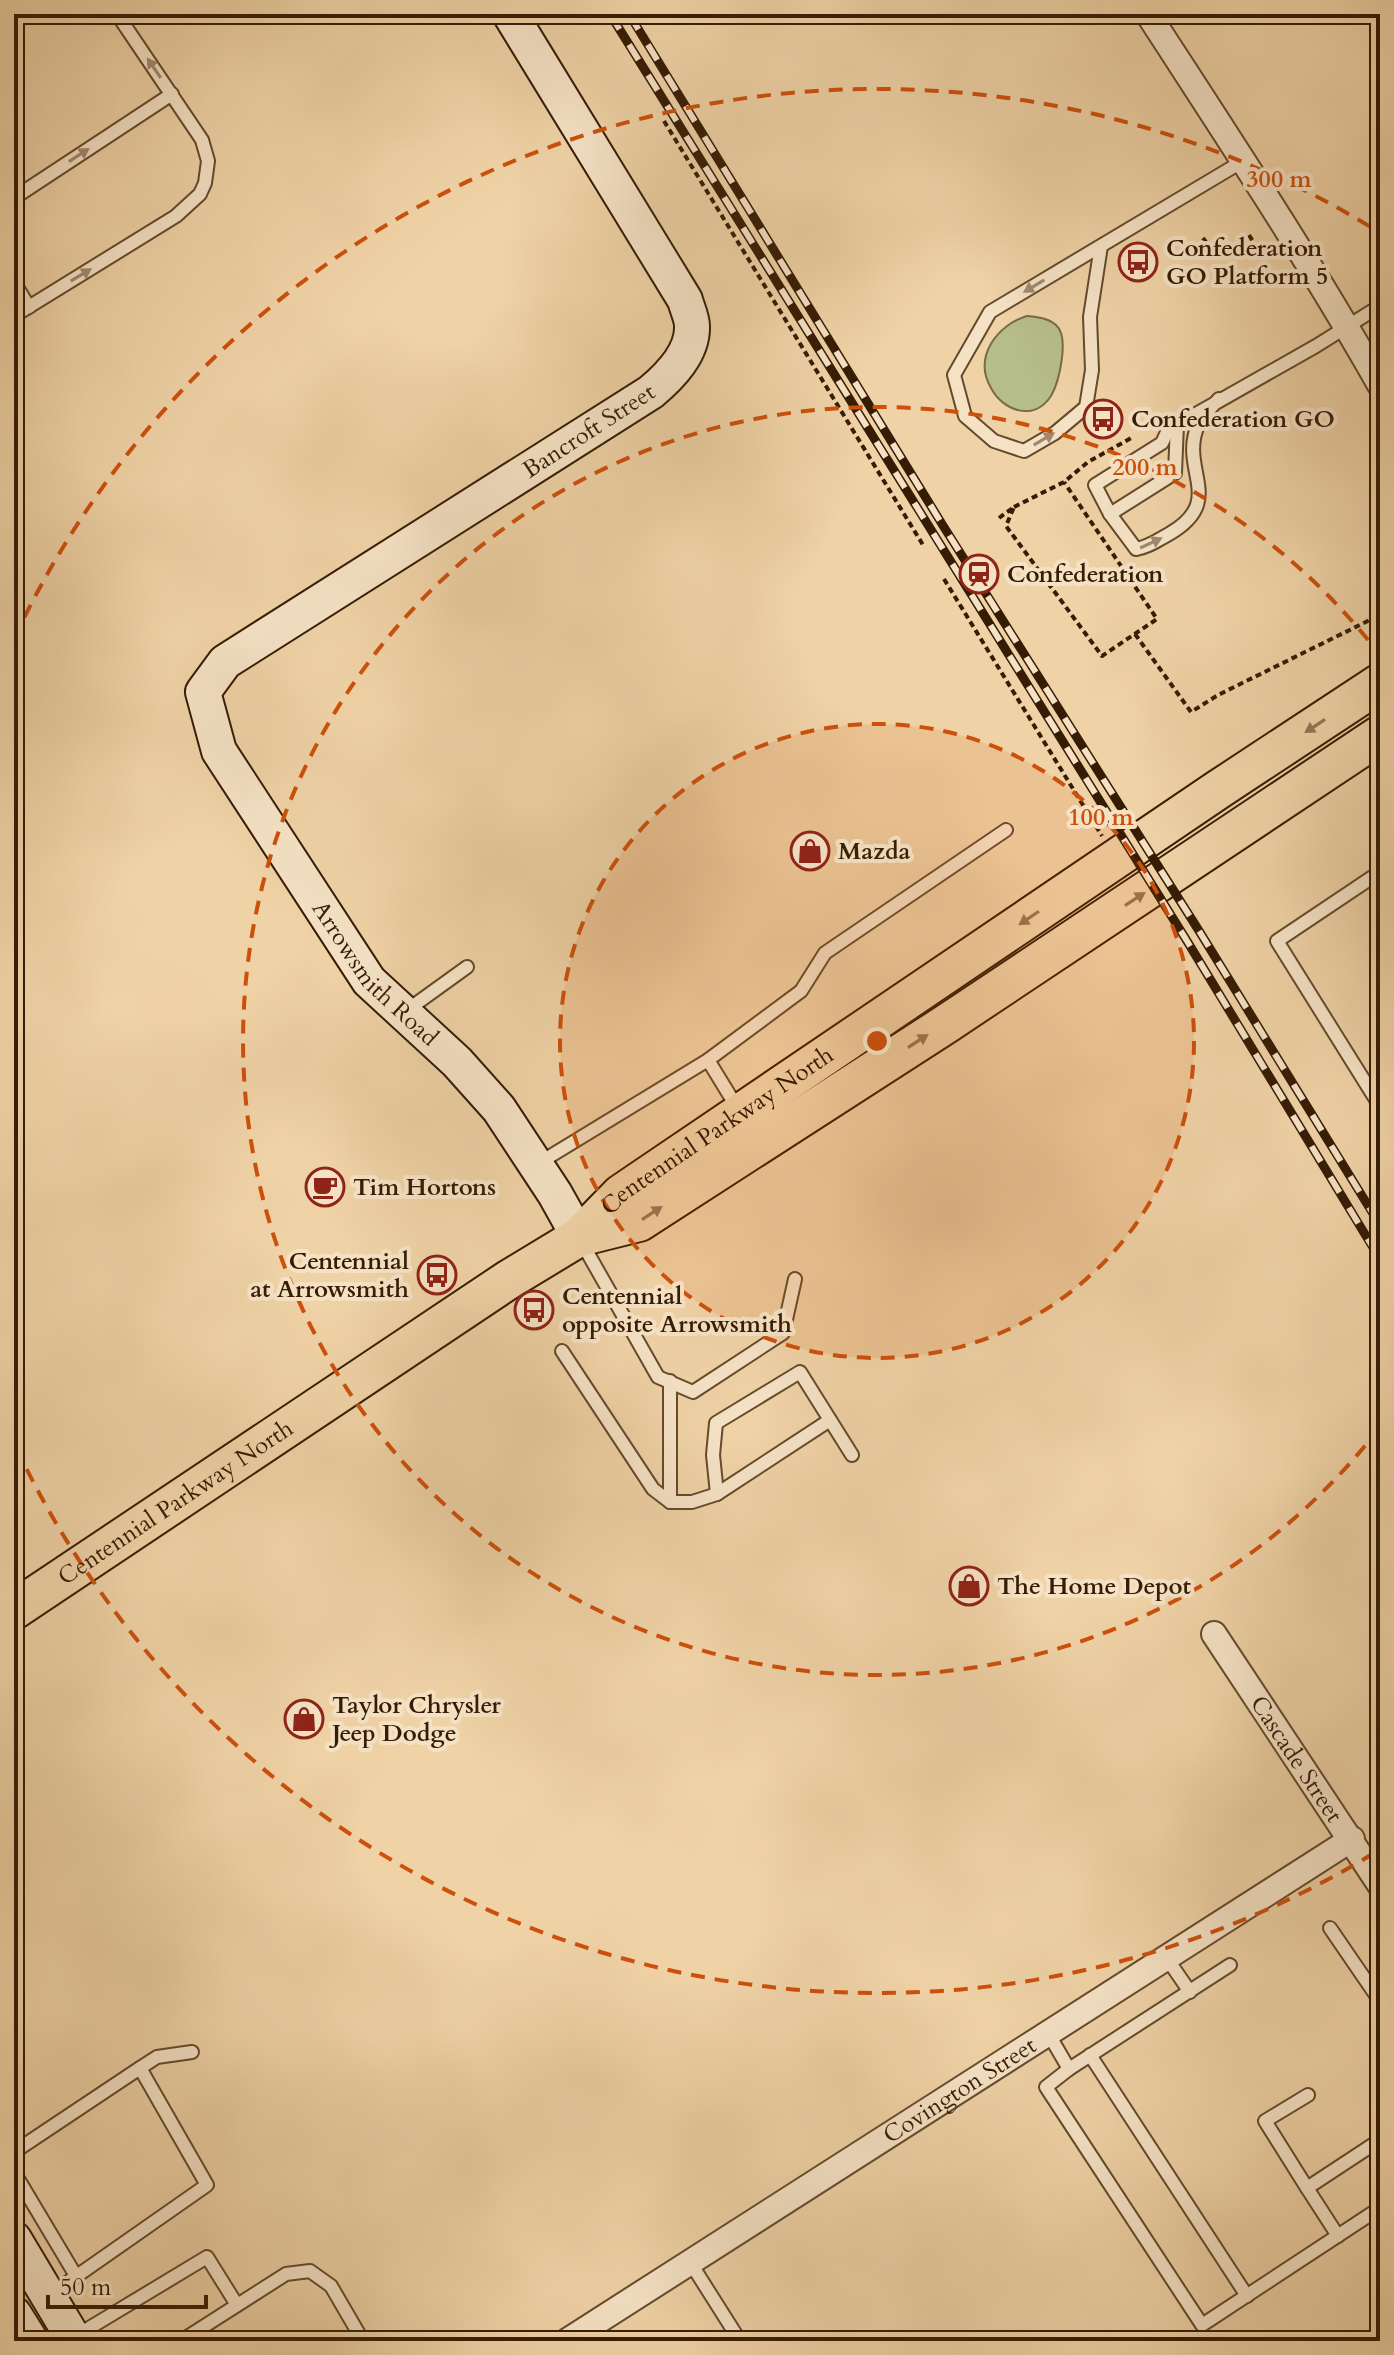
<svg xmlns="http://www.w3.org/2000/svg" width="1394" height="2355" font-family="Cardo,serif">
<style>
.green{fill:#b5bd89;stroke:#766c46;stroke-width:2}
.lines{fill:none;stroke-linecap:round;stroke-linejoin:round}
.lane-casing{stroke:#644a2c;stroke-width:16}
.street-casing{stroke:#644a2c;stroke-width:28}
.secondary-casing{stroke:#361c04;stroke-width:38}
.primary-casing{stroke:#361c04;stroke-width:42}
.path{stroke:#361c04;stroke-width:4;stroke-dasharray:6 4;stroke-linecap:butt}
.lane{stroke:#f5e2c5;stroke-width:12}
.street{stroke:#f5e2c5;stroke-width:24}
.secondary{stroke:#f5e2c5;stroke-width:34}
.primary{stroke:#efd2a6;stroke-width:38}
.rail-casing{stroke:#361c04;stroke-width:9}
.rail{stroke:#f5e2c5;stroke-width:6;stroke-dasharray:18;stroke-linecap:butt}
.oneway{fill:#9f896e}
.oneway2{fill:#927755}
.ring{fill:none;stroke:#cd500b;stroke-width:4;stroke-dasharray:14 10}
.labels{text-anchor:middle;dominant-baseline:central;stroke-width:8;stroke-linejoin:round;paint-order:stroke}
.poi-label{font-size:24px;font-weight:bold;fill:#361c04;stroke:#f5e2c5;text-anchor:start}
.street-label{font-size:24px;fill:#361c04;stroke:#f5e2c5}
.centre{fill:#cd500b;stroke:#f5e2c5;stroke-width:4}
.ring-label{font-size:24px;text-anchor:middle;font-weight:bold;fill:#cd500b;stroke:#f5e2c5;stroke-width:8;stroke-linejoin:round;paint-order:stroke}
</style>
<rect width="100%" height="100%" fill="#efd2a6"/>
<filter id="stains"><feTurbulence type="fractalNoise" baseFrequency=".0025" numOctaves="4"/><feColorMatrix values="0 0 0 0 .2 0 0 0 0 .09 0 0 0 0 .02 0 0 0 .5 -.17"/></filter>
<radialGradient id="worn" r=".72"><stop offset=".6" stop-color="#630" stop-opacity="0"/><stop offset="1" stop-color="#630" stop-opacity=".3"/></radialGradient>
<!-- green -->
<path class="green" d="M1027 316C1037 317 1048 318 1056 325 1070 337 1059 382 1051 396 1034 422 1003 411 991 388 973 357 997 325 1027 316Z"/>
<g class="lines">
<!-- lane casing -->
<g class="lane-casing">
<g id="lane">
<polyline points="14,198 172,94"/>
<polyline points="1101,246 1090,317 1092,370 1086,407 1055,433 1024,451 994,441 965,416 954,375 990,312 1243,161"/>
<polyline points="14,282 29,307"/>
<polyline points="14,316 176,216 200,194 205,183 208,161 202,140 117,14"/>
<path d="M1219 399C1213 406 1202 415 1199 423 1177 469 1228 500 1169 534 1158 540 1149 547 1136 549L1110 514 1095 485 1162 443 1168 430 1316 346 1380 306"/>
<polyline points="1110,514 1175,473 1177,424"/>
<polyline points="1380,872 1277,941 1380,1106"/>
<polyline points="406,1011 467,967"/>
<polyline points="708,1060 738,1109"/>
<polyline points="539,1163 708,1060 801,991 825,953 1006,830"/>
<polyline points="582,1243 658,1377 693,1392 783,1333 795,1279"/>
<polyline points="562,1351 653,1489 670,1502"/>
<polyline points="670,1381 670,1502 692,1502 717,1494 713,1455 716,1423 800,1372 852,1455"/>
<polyline points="717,1494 830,1420"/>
<polyline points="1330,1928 1380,2001"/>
<polyline points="1166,1957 1190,1992"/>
<polyline points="1048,2033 1069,2069 1230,1965"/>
<polyline points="1090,2055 1247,2296"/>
<polyline points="140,2068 157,2057 192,2052"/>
<polyline points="1069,2069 1046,2087 1202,2325 1380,2208"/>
<polyline points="14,2152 140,2068 207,2185 51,2294"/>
<polyline points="14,2172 76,2276"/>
<polyline points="1307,2188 1265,2121 1308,2095"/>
<polyline points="1338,2236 1307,2188 1380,2140"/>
<polyline points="690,2262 740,2341"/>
<polyline points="76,2336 207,2257 237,2305"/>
<polyline points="181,2341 286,2274 310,2271 331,2286 363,2341"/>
</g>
</g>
<!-- street casing -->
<g class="street-casing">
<g id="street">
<path d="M1148 14C1227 136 1308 258 1380 385"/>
<path id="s1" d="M1214 1634 1380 1885"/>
<path id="s2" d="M567 2341 1352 1839"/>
</g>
</g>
<!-- secondary casing -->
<g class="secondary-casing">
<g id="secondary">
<path id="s3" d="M510 14 685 300C687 308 692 318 692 326 693 353 670 376 651 392L225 662 203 692 219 751 369 981 457 1062 499 1109 555 1194 579 1237"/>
<polyline points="14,2239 75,2341"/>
<polyline points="14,2314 31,2341"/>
</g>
</g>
<!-- primary casing -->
<g class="primary-casing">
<g id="primary">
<polyline points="579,1237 639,1222 946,1024 1380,735"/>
<path id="s4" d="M14 1610 508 1280 579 1237 621 1194 646 1177 1219 789 1380 683"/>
</g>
</g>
<!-- path -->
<g class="path">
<polyline points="664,121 923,545"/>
<polyline points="1249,235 1261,254"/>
<polyline points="1203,238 1214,253"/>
<polyline points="1014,507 1064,482 1088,462 1133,437"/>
<polyline points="999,518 1014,507 1006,526 1102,656 1157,619 1064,482"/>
<polyline points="944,579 1102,836"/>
<polyline points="1135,634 1191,712 1218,695 1380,615"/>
</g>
<!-- lane -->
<use href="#lane" class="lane"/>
<!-- street -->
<use href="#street" class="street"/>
<!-- secondary -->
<use href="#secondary" class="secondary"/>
<!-- primary -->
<use href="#primary" class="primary"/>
<!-- rail casing -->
<g class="rail-casing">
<g id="rail">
<polyline points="610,14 1187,941 1380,1259"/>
<polyline points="629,14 942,524 1201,934 1380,1225"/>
</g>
</g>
<!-- rail -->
<use href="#rail" class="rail"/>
</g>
<!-- one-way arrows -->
<defs><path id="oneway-solid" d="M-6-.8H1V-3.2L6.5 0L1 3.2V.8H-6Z" transform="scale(2)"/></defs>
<g class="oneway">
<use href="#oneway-solid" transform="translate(154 68) rotate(-124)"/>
<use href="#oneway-solid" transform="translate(79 155) rotate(-33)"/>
<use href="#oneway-solid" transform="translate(81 275) rotate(-31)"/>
<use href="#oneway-solid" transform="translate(1034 286) rotate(149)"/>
<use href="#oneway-solid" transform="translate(1044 439) rotate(-31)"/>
<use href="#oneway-solid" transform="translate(1151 543) rotate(-25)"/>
</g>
<g class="oneway2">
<use href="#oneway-solid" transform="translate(1315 726) rotate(147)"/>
<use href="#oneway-solid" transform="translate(1135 899) rotate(-33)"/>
<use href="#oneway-solid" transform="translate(1029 918) rotate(146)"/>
<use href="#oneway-solid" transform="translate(918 1041) rotate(-33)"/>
<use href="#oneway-solid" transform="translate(652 1213) rotate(-33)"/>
</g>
<!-- distance rings -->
<circle cx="877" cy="1041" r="317" fill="#cd500b" fill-opacity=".12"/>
<g class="ring">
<circle cx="877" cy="1041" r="317"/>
<path d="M1380 1427A634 634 0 1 1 1380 655"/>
<path d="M1374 1853A952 952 0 0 1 14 1443M14 639A952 952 0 0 1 1374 229"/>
</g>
<!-- icons -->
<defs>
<g id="bus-ring" transform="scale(2)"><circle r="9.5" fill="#f5e2c5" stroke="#8f2418" stroke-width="1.5"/><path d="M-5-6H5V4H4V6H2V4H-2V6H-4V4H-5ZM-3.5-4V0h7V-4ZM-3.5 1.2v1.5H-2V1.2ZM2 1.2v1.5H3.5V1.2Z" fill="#8f2418"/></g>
<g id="station-ring" transform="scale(2)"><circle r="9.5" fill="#f5e2c5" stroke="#8f2418" stroke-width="1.5"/><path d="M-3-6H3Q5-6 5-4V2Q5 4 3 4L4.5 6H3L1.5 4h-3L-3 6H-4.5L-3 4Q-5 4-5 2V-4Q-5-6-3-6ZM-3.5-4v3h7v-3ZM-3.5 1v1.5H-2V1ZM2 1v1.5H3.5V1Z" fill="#8f2418"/></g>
<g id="shop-ring" transform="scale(2)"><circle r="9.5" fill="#f5e2c5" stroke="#8f2418" stroke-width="1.5"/><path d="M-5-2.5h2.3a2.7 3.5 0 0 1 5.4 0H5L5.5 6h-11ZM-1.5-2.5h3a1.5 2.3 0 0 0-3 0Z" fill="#8f2418"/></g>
<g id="cafe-ring" transform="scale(2)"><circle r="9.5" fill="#f5e2c5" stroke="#8f2418" stroke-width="1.5"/><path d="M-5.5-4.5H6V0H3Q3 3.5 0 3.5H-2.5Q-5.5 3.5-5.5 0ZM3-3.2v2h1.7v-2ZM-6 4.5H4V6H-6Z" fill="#8f2418"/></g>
</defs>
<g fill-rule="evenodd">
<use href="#bus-ring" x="1138" y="262"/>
<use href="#bus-ring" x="1103" y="419"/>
<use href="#station-ring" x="979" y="574"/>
<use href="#shop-ring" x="810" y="851"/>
<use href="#cafe-ring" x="325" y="1187"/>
<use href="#bus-ring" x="437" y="1275"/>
<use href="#bus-ring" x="534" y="1310"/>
<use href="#shop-ring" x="969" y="1586"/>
<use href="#shop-ring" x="304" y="1719"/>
</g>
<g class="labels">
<!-- poi labels -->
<g class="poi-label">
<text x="1166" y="248">Confederation<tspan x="1166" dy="28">GO Platform 5</tspan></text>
<text x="1131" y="419">Confederation GO</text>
<text x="1007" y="574">Confederation</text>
<text x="838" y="851">Mazda</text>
<text x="353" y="1187">Tim Hortons</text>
<text x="409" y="1261" text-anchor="end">Centennial<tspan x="409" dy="28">at Arrowsmith</tspan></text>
<text x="562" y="1296">Centennial<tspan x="562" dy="28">opposite Arrowsmith</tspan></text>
<text x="997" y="1586">The Home Depot</text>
<text x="332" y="1705">Taylor Chrysler<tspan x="332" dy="28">Jeep Dodge</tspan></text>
</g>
<!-- street labels -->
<g class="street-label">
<text transform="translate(589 431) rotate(-33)">Bancroft Street</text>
<text stroke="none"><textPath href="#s3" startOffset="1318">Arrowsmith Road</textPath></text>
<text stroke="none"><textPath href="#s4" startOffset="852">Centennial Parkway North</textPath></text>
<text stroke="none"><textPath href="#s4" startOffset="194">Centennial Parkway North</textPath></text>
<text stroke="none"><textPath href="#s1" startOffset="150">Cascade Street</textPath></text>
<text stroke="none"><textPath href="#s2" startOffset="466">Covington Street</textPath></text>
</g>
</g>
<circle cx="877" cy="1041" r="12" class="centre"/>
<g class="ring-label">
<text x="1279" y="187">300 m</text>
<text x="1145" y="475">200 m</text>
<text x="1101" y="825">100 m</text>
</g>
<!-- margin -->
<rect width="1394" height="2355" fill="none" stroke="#efd2a6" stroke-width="48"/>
<rect x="16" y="16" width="1362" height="2323" fill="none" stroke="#361c04" stroke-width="4"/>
<rect x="24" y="24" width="1346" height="2307" fill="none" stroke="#361c04" stroke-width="2"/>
<!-- scale -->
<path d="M48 2295v12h158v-12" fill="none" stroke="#361c04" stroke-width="4"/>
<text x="60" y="2295" font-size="24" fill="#361c04" stroke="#f5e2c5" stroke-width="6" paint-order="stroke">50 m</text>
<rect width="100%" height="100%" filter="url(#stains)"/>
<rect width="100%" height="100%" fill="url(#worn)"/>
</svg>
